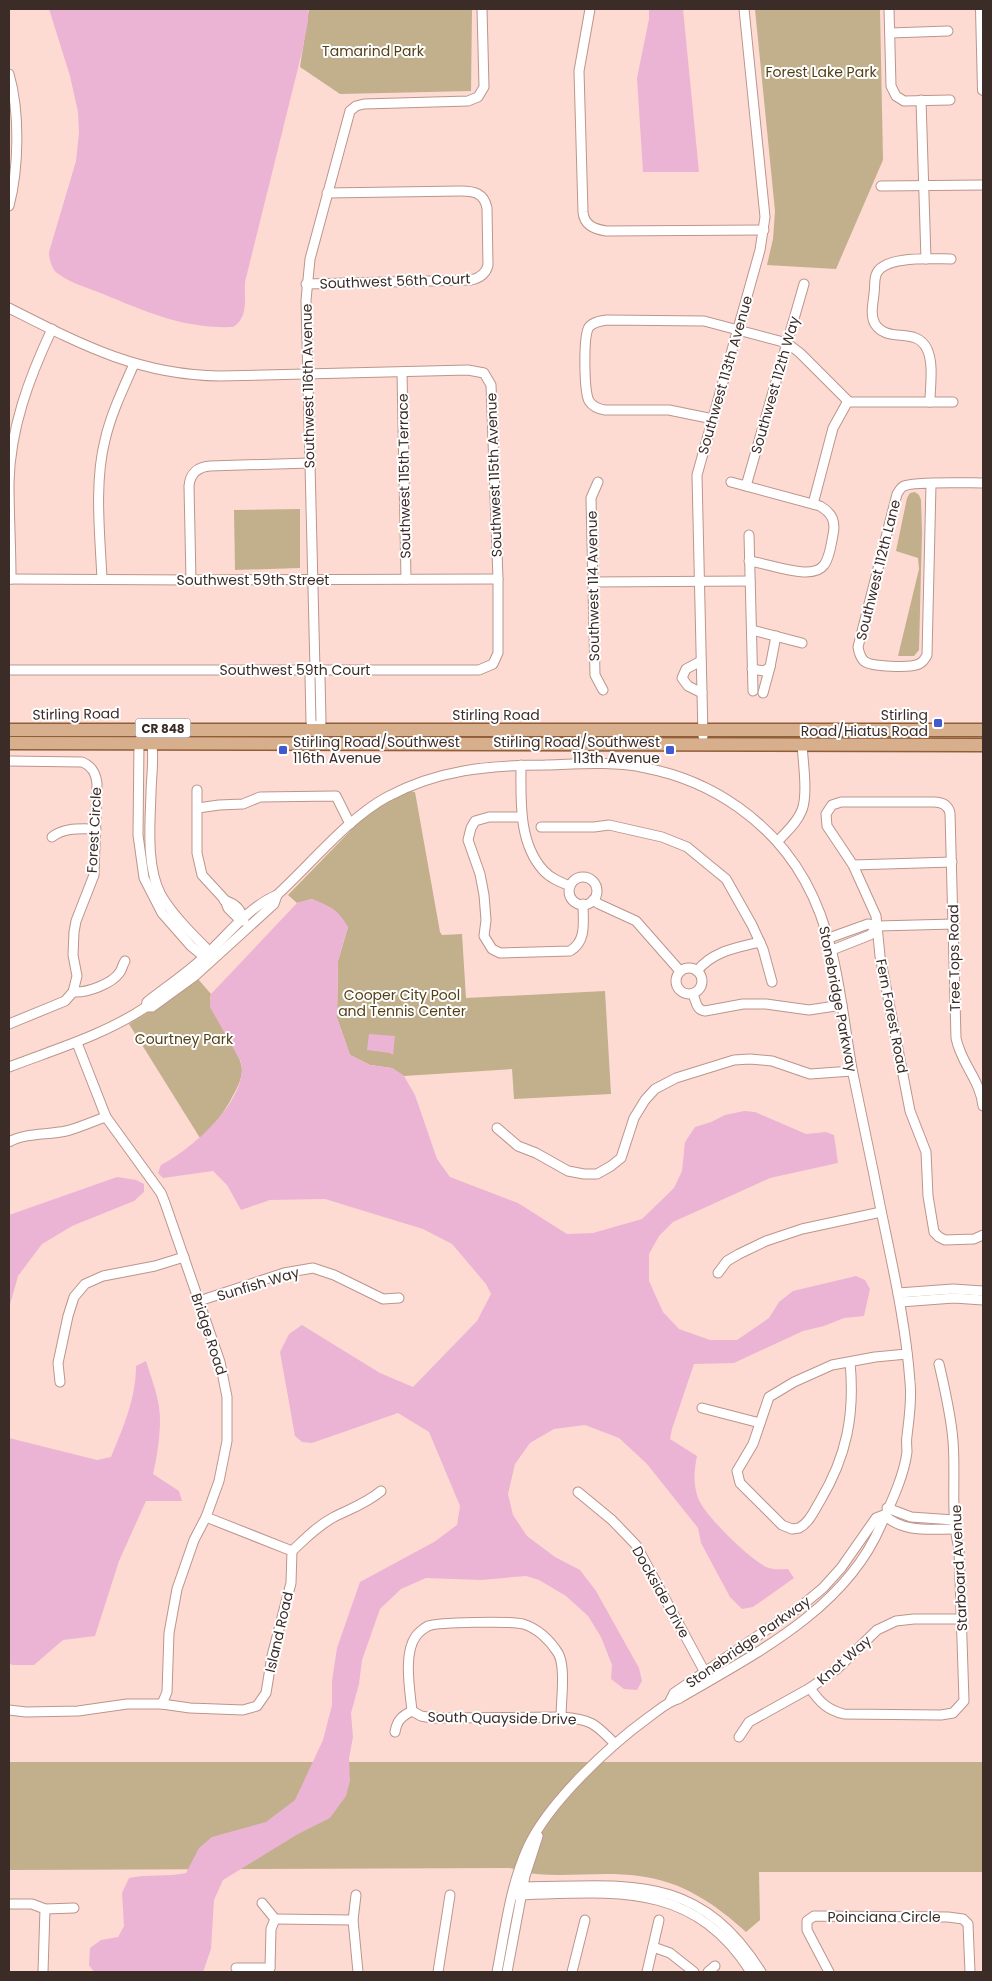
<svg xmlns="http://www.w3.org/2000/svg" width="992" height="1981" font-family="Poppins,sans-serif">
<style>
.green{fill:#c2af8c}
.water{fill:#ecb4d4}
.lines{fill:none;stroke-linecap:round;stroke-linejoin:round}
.minor-casing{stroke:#bc958c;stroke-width:11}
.tertiary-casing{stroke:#bc958c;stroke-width:12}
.primary-casing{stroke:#905e38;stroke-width:15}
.minor{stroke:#fff;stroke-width:9}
.tertiary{stroke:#fff;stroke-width:10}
.primary{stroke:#d8af8c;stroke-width:12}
.poi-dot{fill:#405bcd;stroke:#fff;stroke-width:2}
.labels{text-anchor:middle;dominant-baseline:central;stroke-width:4;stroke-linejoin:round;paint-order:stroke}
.shield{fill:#fff;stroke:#766b68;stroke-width:1}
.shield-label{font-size:12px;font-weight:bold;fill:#3c2c28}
.park-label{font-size:14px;fill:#544016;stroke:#fff}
.street-label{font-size:14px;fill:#3c2c28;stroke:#fff}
.poi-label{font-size:14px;fill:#3c2c28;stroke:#fff;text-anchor:end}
</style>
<rect width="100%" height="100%" fill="#fddbd3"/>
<!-- green -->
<g class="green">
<polygon points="309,9 472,9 471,91 340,94 300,67"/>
<polygon points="755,9 880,9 883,160 836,269 767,265 773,239 775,211"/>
<polygon points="915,492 919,495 921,500 922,532 919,650 914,656 898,656 919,569 918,558 896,551 907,498 910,493"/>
<polygon points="300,509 300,568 235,570 234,510"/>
<polygon points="410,791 415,792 440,932 442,935 462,934 466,998 605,991 611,1094 514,1099 512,1069 404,1076 392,1068 370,1065 350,1055 337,1018 338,961 348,927 312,899 297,903 288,895 357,824 383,804"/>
<path d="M198 979 211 994C209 1001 212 1006 215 1012 221 1027 243 1057 242 1071 241 1083 234 1093 229 1103 221 1116 212 1129 200 1138L129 1024 173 997Z"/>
<path d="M9 1762H983V1872H759L760 1920 746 1932C715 1904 682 1881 639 1876 605 1871 570 1877 536 1874 527 1873 518 1870 510 1868L9 1870Z"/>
</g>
<!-- water -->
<g class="water">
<path d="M49 9H308V21L302 52 245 282C244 300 249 317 233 327 184 329 147 312 103 294 88 288 70 283 57 273 52 269 49 259 49 252L76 161 79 133 78 112 70 76Z"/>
<polygon points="649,9 683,9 699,172 643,172 637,78 649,19"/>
<path d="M312 899C330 906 339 910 348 927L338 961 337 1018 350 1055 370 1065 392 1068 404 1076 415 1095 437 1159 450 1177 518 1203 567 1234 593 1233 642 1219 674 1188 682 1171 685 1142 695 1127 711 1122 725 1115 744 1111 755 1112 806 1134 826 1132 834 1135 838 1163 770 1178 673 1222 659 1236 649 1254V1281L663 1312 679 1329 710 1340H737L769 1318 779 1302 793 1291 856 1276 865 1280 870 1289 864 1316 844 1318 824 1326 803 1331 734 1363 694 1364 672 1429 670 1439 697 1456C694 1471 693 1483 698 1498 704 1515 752 1562 769 1568 774 1570 782 1569 788 1569L794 1578 753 1607 742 1609 730 1597 701 1543 698 1528 647 1464 619 1438 585 1425 554 1429 530 1443 515 1464 508 1494 513 1515 527 1536 555 1557 580 1570 596 1591 639 1668 642 1681 637 1690 624 1689 611 1679 612 1665 601 1637 588 1616 566 1596 539 1580 526 1576 481 1580 426 1578 401 1589 380 1609 362 1660 359 1684 351 1713 353 1737 349 1758 350 1781 346 1796 330 1818 298 1834 223 1880 214 1900 211 1949 203 1972H94L89 1965 90 1948 101 1940 118 1937 124 1926 122 1893 129 1878C148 1874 167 1877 186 1873L199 1848 212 1837 266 1822 295 1800 323 1740 332 1705V1681L337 1648 360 1582 434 1542 457 1525 460 1506 429 1432 398 1413 312 1443 302 1442 295 1436 280 1352 289 1334 302 1325 380 1373 413 1387 477 1321 491 1294 486 1284 452 1244 423 1229 325 1199 270 1200 241 1210 227 1185 213 1171 163 1178 158 1173 161 1165C191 1150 249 1100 241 1062L210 1007 211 994 297 903Z"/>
<polygon points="369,1034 395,1036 393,1055 390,1053 367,1050"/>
<polygon points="117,1177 136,1180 144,1184 144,1192 134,1201 72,1226 42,1244 18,1276 9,1308 9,1215"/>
<path d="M146 1361C152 1380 160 1400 160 1419 160 1438 157 1457 153 1474L179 1491 182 1501H146L119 1561 95 1636 63 1640 34 1665H12L9 1662V1438L97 1460 111 1457C123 1428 136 1398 136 1366Z"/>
</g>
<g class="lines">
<!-- minor casing -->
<g class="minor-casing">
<g id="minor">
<path d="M590 9 579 71 583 212C584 225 594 229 606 231L764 230"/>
<polyline points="889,9 891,86 896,96 904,101 950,100"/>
<polyline points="890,33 948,31"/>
<path d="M9 74C20 112 19 167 9 206"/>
<polyline points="921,100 926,259"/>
<polyline points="881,186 983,185"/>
<path d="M306 284 471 280C480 278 486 274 488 265L487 208C484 193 474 191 461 191L327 193"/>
<path d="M9 308C80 344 138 375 220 376L468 370 484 373 491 385 498 579V653L493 664 479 670H9"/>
<polyline points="402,372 406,579"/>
<path d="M930 402C930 386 934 364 927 349 916 326 888 344 875 324 870 315 873 304 874 294 875 288 874 281 876 275 882 255 933 259 951 259"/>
<path d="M713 419 669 410H605C598 409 593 407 589 401 584 391 583 336 589 327 593 322 600 321 607 320L704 321 787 343 800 353 849 402H953"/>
<polyline points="598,482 591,498 595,675 603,690"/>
<path d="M731 482 820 506C832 513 836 521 833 535 831 544 830 557 824 565 812 582 768 563 749 561"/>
<path d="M931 484 927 655C925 659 923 662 919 664 911 668 871 667 864 661 860 657 859 653 858 647L897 494C899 491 901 487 904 486 914 481 969 483 983 483"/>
<polyline points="746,486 804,284"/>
<polyline points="813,504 833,428 848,401"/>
<polyline points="749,535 753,691"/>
<polyline points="9,579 191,580 498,579"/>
<path d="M11 579C11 547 9 515 9 483 10 429 29 378 52 329"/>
<path d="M102 579C100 535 94 483 105 440 111 414 123 389 134 364"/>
<path d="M191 580 189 486C190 474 197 467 210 466L310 463"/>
<polyline points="593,582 750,581"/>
<polyline points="752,630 802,643"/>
<polyline points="701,661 686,669 682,678 688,686 702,693"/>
<polyline points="752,669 764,671 770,667 776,636"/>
<polyline points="315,670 320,676 321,722 317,730 318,735"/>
<polyline points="763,693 770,667"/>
<polyline points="317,730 311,722 310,676 315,670 306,300 310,259 350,111 356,106 364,104 468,101 478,97 484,87 482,9"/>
<polyline points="703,736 697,475 760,250 765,217 744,9"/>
<polyline points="140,740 139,743 138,835 144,878 162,913 191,946 208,960"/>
<path d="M151 740C155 753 151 779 151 793 150 824 146 867 161 895 173 916 196 938 214 956"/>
<path d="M9 761 82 762C92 766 96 773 97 784L94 875 76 921 74 932 73 955 77 976 73 992 65 1001 9 1024"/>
<path d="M521 765C521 799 518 842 543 870 550 878 560 882 570 886"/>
<polyline points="197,790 197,853 202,875 225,900 228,908 239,919 244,921"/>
<polyline points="198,808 219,805 243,804 260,797 336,796 350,824"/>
<path d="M522 817H489L475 821 471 828 468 840 480 874 484 895 486 920 484 936 492 949 500 953 570 951C587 941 583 922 583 904"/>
<polyline points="541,827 594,827 609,825 662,837 687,847 726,879 752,925 763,949 772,982"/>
<path d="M52 837C65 827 80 829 96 829"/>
<path d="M778 841C787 831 797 823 802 810 808 794 803 762 802 744"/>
<polyline points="853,865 952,862"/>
<circle cx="583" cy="891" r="14"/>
<path d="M224 900C233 903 242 908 242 919"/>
<polyline points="593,900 599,904 636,921 680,971"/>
<polyline points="829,938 868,924 878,926 954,924"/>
<polyline points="832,950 870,935 878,926"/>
<circle cx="689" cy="981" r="13"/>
<path d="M697 971C713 951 736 948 760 942"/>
<path d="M73 992C87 993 112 984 120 972 122 969 123 964 125 961"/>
<path d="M693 994C696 1001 696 1010 705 1011L743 1004H766L809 1010 842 1005"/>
<path d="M146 1007 147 1002C166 987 187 973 204 957 227 936 248 907 277 895 310 865 348 818 387 797 437 770 489 765 545 765 578 764 613 761 646 768 713 781 772 822 805 881 837 938 841 1006 852 1069 859 1104 867 1140 874 1175 887 1244 905 1312 910 1382 912 1401 909 1418 907 1436 906 1441 907 1447 907 1452 904 1476 891 1503 881 1525 845 1610 753 1655 678 1699 667 1702 659 1710 649 1717 609 1746 549 1802 528 1847 510 1886 505 1931 497 1972"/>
<polyline points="77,1043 106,1117 161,1193 165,1203 220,1362 227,1397 227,1441 219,1481 206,1517 194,1540 177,1589 169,1633 167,1692 162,1704"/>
<path d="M9 1067C56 1049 104 1035 146 1007H152L196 975 274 904 277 895"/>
<path d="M983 1106C980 1079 961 1064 956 1038L950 813C948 805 942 802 934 802H841L832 805 826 814 827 826 853 865 876 916 880 956 910 1111 926 1152 928 1196 934 1232 939 1237 945 1240 974 1239 983 1235"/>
<polyline points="497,1128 518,1146 536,1153 568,1171 584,1174 597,1174 611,1166 621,1158 634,1118 645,1100 655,1089 676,1078 734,1060 750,1059 772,1061 810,1074 852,1071"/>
<path d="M9 1142C24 1133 47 1135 66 1131 79 1128 93 1121 106 1117"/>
<polyline points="718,1273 727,1261 739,1254 766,1241 802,1229 881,1212"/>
<polyline points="898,1293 953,1289 983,1291"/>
<polyline points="199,1301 284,1273 313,1268 334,1275 383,1299 399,1298"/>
<polyline points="900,1302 954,1298 983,1300"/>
<path d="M850 1362C855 1414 847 1456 820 1501 814 1511 809 1523 799 1528L792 1529 782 1525 740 1483 737 1471 753 1444 769 1397 794 1382 832 1365 875 1357 907 1354"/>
<polyline points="60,1382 58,1363 68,1316 74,1297 85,1284 103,1276 155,1266 184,1257"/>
<polyline points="702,1408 760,1423"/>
<polyline points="578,1492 612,1520 636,1545 708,1678"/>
<polyline points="887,1508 911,1517 954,1520"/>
<path d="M884 1515C904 1533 929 1529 954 1529"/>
<polyline points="206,1517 292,1551"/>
<path d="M292 1551C305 1539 317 1526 334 1517 350 1509 367 1503 381 1491"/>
<path d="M810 1688C820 1703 828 1710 844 1714L941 1715 953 1713 964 1701 959 1549C950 1514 956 1477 953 1441 951 1415 945 1390 939 1364"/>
<polyline points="670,1701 674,1693 800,1607 823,1588 841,1568 876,1518 884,1515"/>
<polyline points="9,1710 26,1712 78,1711 127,1704 162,1704 190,1708 243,1710 257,1706 266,1693 272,1656 291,1583 292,1551"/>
<path d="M412 1711C410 1691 403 1653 416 1636 418 1633 424 1628 428 1626 438 1622 512 1621 523 1624 537 1628 550 1640 558 1653 566 1666 561 1701 561 1717"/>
<path d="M412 1711 421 1716 432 1718 561 1717C590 1719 595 1723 615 1744"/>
<path d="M395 1732C397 1720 402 1716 412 1711"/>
<polyline points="739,1737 749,1722 810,1688 837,1669 877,1630 896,1621 914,1619 962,1619"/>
<path d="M515 1887C621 1887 696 1868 761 1972"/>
<polyline points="356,1895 353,1920 358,1972"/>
<path d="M513 1895C610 1893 691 1878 751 1972"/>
<polyline points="262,1903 275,1919 271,1929 270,1968"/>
<polyline points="9,1904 32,1904 45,1909 74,1908"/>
<polyline points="275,1919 353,1920"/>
<polyline points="653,1947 670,1953 694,1972"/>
<polyline points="236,1968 270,1968"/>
<polyline points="43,1972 45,1909"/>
<polyline points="438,1972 450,1895"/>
<polyline points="507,1972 525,1876 538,1836"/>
<polyline points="572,1972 585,1920"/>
<polyline points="647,1972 659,1920"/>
<polyline points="708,1972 715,1966"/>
<polyline points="829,1972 807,1930 807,1921 814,1916 948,1917 963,1919 968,1924 970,1972"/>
</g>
</g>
<!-- tertiary casing -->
<g class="tertiary-casing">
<polyline id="tertiary" points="981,9 983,90"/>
</g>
<!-- primary casing -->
<g class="primary-casing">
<g id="primary">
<polyline points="9,730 983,730"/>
<polyline points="9,743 983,745"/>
</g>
</g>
<!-- minor -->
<use href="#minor" class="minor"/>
<!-- tertiary -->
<use href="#tertiary" class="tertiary"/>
<!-- primary -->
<use href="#primary" class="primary"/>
</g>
<!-- markers -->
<g class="poi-dot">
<rect x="933" y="718" width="10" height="10" rx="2.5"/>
<rect x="278" y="745" width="10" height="10" rx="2.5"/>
<rect x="665" y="745" width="10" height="10" rx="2.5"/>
</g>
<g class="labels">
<!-- shield labels -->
<rect class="shield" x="135.5" y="718.5" width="55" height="19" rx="4"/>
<g class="shield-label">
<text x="163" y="728">CR 848</text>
</g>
<!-- park labels -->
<g class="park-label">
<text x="373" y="51">Tamarind Park</text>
<text x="821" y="72">Forest Lake Park</text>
<text x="402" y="995">Cooper City Pool<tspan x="402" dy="16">and Tennis Center</tspan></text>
<text x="184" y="1039">Courtney Park</text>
</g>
<!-- street labels -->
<g class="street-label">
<text transform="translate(395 281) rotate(-2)">Southwest 56th Court</text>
<text transform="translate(725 375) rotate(-74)">Southwest 113th Avenue</text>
<text transform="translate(775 385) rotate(-74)">Southwest 112th Way</text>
<text transform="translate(308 386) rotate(-91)">Southwest 116th Avenue</text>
<text transform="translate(494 475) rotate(-92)">Southwest 115th Avenue</text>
<text transform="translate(404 476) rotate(-91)">Southwest 115th Terrace</text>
<text transform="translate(878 570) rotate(-76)">Southwest 112th Lane</text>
<text x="253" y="580">Southwest 59th Street</text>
<text transform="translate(593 586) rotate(-91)">Southwest 114 Avenue</text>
<text x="295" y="670">Southwest 59th Court</text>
<text transform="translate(76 714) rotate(-1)">Stirling Road</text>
<text x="496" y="715">Stirling Road</text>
<text transform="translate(94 830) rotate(-87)">Forest Circle</text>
<text transform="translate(954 958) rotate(-91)">Tree Tops Road</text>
<text transform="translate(838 999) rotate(79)">Stonebridge Parkway</text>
<text transform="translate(892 1016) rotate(79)">Fern Forest Road</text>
<text transform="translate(258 1284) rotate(-17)">Sunfish Way</text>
<text transform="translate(209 1334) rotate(72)">Bridge Road</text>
<text transform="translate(959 1568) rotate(-93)">Starboard Avenue</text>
<text transform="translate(661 1592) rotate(61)">Dockside Drive</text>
<text transform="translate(279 1632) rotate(-77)">Island Road</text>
<text transform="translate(748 1642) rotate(-35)">Stonebridge Parkway</text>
<text transform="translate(844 1660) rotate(-41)">Knot Way</text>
<text transform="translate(502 1718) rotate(1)">South Quayside Drive</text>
<text x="884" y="1917">Poinciana Circle</text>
</g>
<!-- poi labels -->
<g class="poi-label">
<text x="928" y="715">Stirling<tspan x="928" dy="16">Road/Hiatus Road</tspan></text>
<text x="293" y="742" text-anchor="start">Stirling Road/Southwest<tspan x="293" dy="16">116th Avenue</tspan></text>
<text x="660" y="742">Stirling Road/Southwest<tspan x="660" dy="16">113th Avenue</tspan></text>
</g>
</g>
<!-- border -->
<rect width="992" height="1981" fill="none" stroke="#3c2c28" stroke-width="20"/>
</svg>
